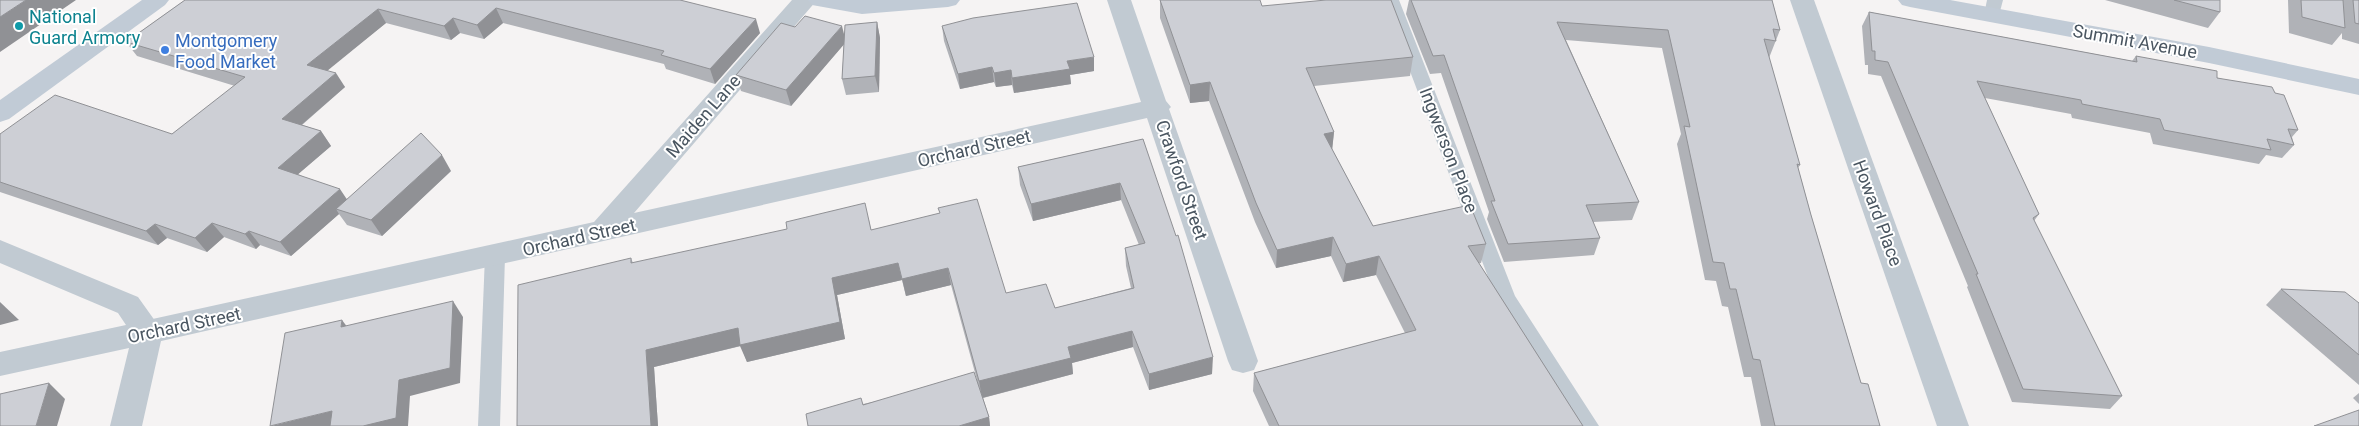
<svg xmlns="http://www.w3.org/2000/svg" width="2359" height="426" font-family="Roboto,sans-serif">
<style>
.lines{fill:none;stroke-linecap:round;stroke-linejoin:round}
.service{fill:#c1cad2;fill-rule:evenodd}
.minor{fill:#c1cad2;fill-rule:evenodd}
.tertiary{fill:#c1cad2;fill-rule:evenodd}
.secondary{fill:#c1cbd6;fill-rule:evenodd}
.wall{fill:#b0b2b7}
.shaded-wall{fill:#909195}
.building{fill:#cdcfd5;stroke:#909195}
.culture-dot{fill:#0f9aa8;stroke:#fff;stroke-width:2}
.shop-dot{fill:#3f7fe0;stroke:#fff;stroke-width:2}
.labels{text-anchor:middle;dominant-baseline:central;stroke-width:4;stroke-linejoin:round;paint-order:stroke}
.culture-label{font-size:18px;fill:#0d838f;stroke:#fff;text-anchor:start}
.shop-label{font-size:18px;fill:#366cbe;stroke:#fff;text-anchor:start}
.street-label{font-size:18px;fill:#4a5661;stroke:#fff}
</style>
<rect width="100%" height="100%" fill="#f5f3f3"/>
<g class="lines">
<!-- service -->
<g class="service">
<polygon points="1383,0 1399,0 1515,296 1599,426 1576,426 1496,298"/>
<polygon points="1987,0 2003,0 1998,19 1986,19 1984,15"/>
<polygon points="495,249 502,251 505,256 500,426 478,426 485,256 488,251"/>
</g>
<!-- minor -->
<g class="minor">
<polygon points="792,0 817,0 634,213 1141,102 1107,0 1131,0 1166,101 1171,107 1169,109 1258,361 1254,370 1243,373 1232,370 1228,361 1147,118 148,344 137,340 133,332 137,324 148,320 594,222"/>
<polygon points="1790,0 1814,0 1969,426 1937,426"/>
</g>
<!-- tertiary -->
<polygon class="tertiary" points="0,240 138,297 163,332 142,426 110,426 129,348 0,376 0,352 126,325 118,313 0,263"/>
<!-- secondary -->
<g class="secondary">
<polygon points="142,0 169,0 165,5 9,119 0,122 0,100"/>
<polygon points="808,0 960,0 956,5 948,7 862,14 812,5"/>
<polygon points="1898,0 1950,0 2209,47 2359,79 2359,95 2209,63 1910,7 1902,5"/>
</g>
</g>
<!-- wall -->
<g class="wall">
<polygon points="185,0 680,0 760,33 715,84 666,69 664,64 503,23 484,39 460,33 451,40 386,23 327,70 345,87 302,125 321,131 331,146 298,174 347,199 451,171 382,236 347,225 339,214 291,256 260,245 256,249 224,237 207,252 167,238 158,245 0,192 0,134 172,134 235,86 137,56 126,42"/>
<polygon points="1160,0 1262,6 1413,57 1410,76 1314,86 1334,132 1332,149 1373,226 1486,244 1481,263 1479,263 1583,426 1269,426 1253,391 1254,373 1405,333 1376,275 1343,282 1331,256 1276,268 1255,222 1209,101 1190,103 1160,18"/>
<polygon points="1409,0 1772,0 1780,30 1769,58 1800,165 1798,168 1811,215 1861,383 1880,426 1761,426 1751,377 1744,377 1728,307 1722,306 1716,281 1705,280 1677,144 1681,134 1662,48 1566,40 1639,202 1632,220 1593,222 1600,238 1594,255 1504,262 1487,219 1489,212 1441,73 1430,74 1406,14"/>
<polygon points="2105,0 2220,0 2220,12 2208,28"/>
<polygon points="2288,0 2359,0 2359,44 2342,39 2342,33 2332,45 2289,33"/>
<polygon points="1869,12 2132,61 2136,56 2275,93 2298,130 2292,137 2294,145 2282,158 2266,155 2259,164 2153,144 2150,133 2072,118 2071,114 1985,98 2039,214 2034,221 2122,396 2110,409 2012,402 1967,287 1968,286 1881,76 1868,74 1868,65 1865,65 1862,26"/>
<polygon points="877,22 880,38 879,92 846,95 842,79 844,44 791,106 741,91 736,75 795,27 844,34"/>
<polygon points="942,26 1094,71 1070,75 1071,84 1014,93 1012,85 996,87 994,82 960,89 944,41"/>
<polygon points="1143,139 1212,374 1149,390 1133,347 1072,363 1073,374 983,398 989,417 990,426 808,426 863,404 977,380 951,285 906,296 902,280 837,295 845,339 747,362 741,346 654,367 658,426 517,426 631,258 633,263 869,220 871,230 1006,293 1055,308 1131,288 1126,266 1125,248 1139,245 1121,200 1033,221 1020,185 1018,167"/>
<polygon points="2281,289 2359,303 2359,385 2266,305"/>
<polygon points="2359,393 2359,404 2353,398"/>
</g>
<!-- shaded-wall -->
<g class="shaded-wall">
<polygon points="26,0 76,0 0,52 0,17"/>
<polygon points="496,8 503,23 484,39 477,25"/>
<polygon points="378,9 386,23 316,80 307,65"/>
<polygon points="453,18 460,33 451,40 444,26"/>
<polygon points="756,19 760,33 715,84 710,69"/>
<polygon points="877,22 880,38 879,92 875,76"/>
<polygon points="842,26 846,42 791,106 786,90"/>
<polygon points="1094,57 1094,71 1070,75 1071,84 1014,93 1012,78 1067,61"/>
<polygon points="992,67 994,82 960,89 958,74"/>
<polygon points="1011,70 1012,85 996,87 994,73"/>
<polygon points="336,73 345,87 292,133 282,119"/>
<polygon points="1210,82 1209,101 1190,103 1190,85"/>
<polygon points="321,131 331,146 289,182 278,168"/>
<polygon points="1334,132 1332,151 1324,134"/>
<polygon points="442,155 451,171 382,236 371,220"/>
<polygon points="1120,183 1121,200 1033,221 1031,204"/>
<polygon points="340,189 350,204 336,209 339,214 291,256 280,242"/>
<polygon points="212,223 224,237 207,252 195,238"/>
<polygon points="155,224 167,238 158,245 146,231"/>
<polygon points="249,231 260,245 256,249 245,234"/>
<polygon points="1333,237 1331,256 1276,268 1277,250"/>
<polygon points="1379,256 1376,275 1343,282 1346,264"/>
<polygon points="898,263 902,280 837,295 845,339 747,362 740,346 654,367 658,426 651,426 646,350 832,278"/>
<polygon points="948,268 951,285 906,296 902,279"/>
<polygon points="453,301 463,317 460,383 410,396 408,426 363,426"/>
<polygon points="0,302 19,320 0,325"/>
<polygon points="342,320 354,336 341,327"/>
<polygon points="1132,331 1133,347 1072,363 1073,374 982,398 979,381 1068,347"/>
<polygon points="1213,357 1212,374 1149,390 1149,374"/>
<polygon points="49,383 65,399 57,426 36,426"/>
<polygon points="332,411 344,426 271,426"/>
<polygon points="989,417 990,426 959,426"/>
</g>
<!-- building -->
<g class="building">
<polygon points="0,0 26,0 0,17"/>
<polygon points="185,0 680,0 756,19 710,69 661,55 664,51 496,8 477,25 453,18 444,26 378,9 307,65 336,73 282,119 321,131 278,168 340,189 280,242 249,231 245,234 212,223 195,238 155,224 146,231 0,182 0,134 55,95 172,134 245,77 126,42"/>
<polygon points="1160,0 1260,0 1262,6 1326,0 1391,0 1413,57 1306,68 1334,132 1324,134 1373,226 1470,205 1486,244 1468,246 1583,426 1279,426 1254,373 1416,330 1379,256 1346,264 1333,237 1277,250 1256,203 1210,82 1190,85"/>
<polygon points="1411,0 1772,0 1780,30 1773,29 1776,41 1764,39 1800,165 1797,164 1811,215 1861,383 1868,384 1880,426 1775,426 1760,360 1753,359 1736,289 1730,289 1724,263 1713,262 1684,126 1690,127 1668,30 1557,22 1639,202 1586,205 1600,238 1508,244 1491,201 1495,201 1444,55 1433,56"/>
<polygon points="2174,0 2220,0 2220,12"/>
<polygon points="2301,0 2343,0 2345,28 2302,17"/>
<polygon points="2353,0 2359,0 2359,24 2355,23"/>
<polygon points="1077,3 1094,57 1067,61 1070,69 1012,78 1011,70 994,73 992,67 958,74 942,26 973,18"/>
<polygon points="1869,12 2137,62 2136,56 2217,71 2217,78 2272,87 2275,93 2284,95 2298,130 2288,129 2294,145 2267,139 2271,150 2164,130 2160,119 2082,104 2081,100 1977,81 2039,214 2033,218 2122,396 2023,389 1976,274 1978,274 1888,62 1875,60 1875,51 1872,51"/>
<polygon points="805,16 842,26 786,90 736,75 781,23 795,27"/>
<polygon points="877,22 875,76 842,79 845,25"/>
<polygon points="421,133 442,155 371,220 336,209"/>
<polygon points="1143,139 1176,236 1178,235 1213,357 1149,374 1132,331 1068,347 1071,358 979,381 948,268 902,279 898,263 832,278 840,322 740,345 738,328 646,350 651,426 517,426 518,285 631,258 631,263 787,229 786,222 865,203 871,230 940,213 938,208 977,199 1006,293 1046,284 1055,308 1134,288 1125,248 1145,243 1120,183 1031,204 1018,167"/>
<polygon points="2281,289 2345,292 2359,303 2359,355"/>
<polygon points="453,301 450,368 399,380 396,418 363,426 330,426 332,411 270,426 285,333 342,320 341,327"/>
<polygon points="974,372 989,417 959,426 808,426 806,414 861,398 863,405"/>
<polygon points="49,383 36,426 0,426 0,394"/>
<polygon points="2359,410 2359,426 2314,426"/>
</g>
<!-- markers -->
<circle class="culture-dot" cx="19" cy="26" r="5"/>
<circle class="shop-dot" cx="165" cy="50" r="5"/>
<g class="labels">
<!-- culture labels -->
<g class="culture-label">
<text x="29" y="16">National<tspan x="29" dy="21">Guard Armory</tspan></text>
</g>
<!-- shop labels -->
<g class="shop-label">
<text x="175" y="40">Montgomery<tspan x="175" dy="21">Food Market</tspan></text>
</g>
<!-- street labels -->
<g class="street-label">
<text transform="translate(2135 41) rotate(10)">Summit Avenue</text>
<text transform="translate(703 116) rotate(-49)">Maiden Lane</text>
<text transform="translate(974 148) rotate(-13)">Orchard Street</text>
<text transform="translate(1449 150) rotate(69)">Ingwerson Place</text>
<text transform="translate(1182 180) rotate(71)">Crawford Street</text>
<text transform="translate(1878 213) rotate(70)">Howard Place</text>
<text transform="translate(579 237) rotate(-13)">Orchard Street</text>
<text transform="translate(184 325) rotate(-12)">Orchard Street</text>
</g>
</g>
</svg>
